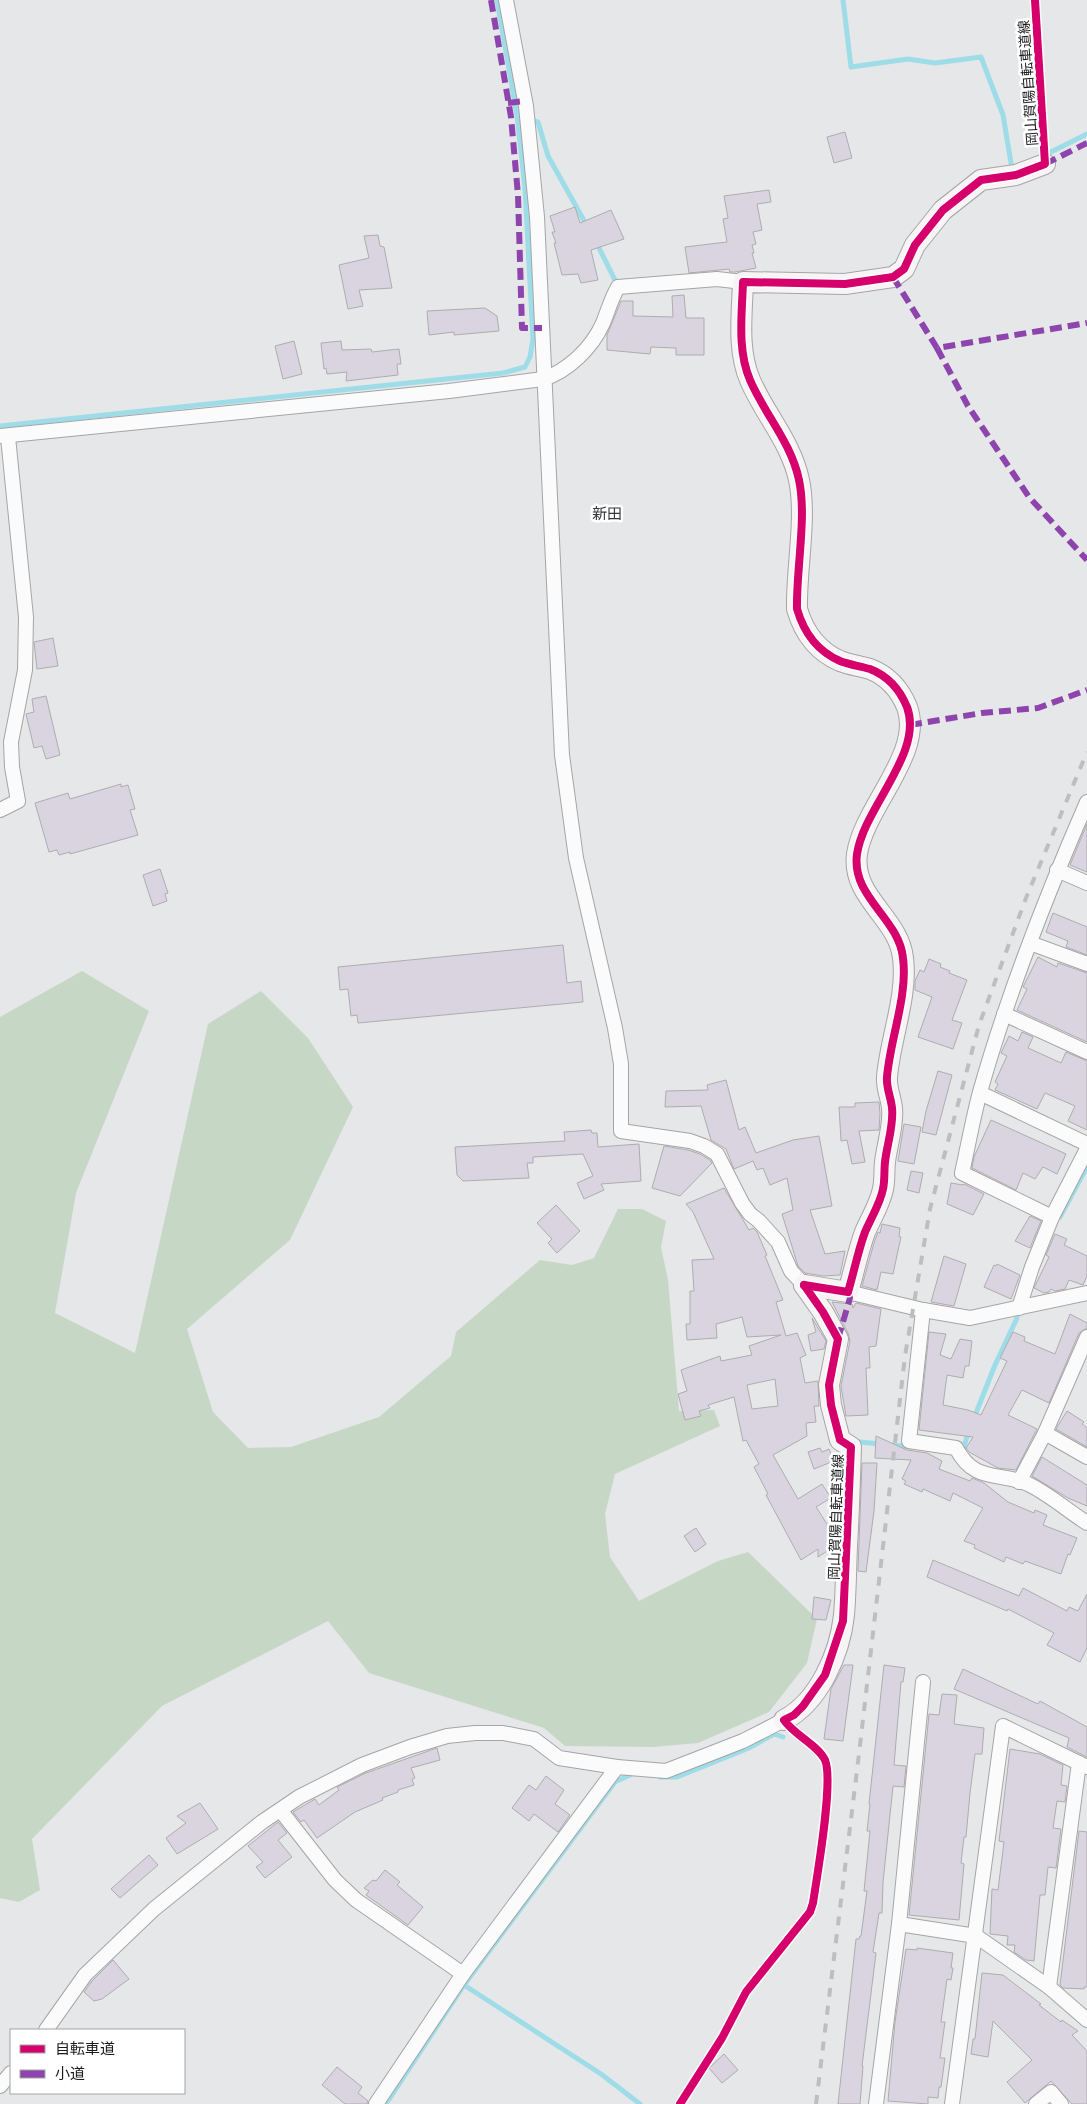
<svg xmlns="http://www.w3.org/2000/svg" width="1087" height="2104" font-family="'IBM Plex Sans','Noto Sans JP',sans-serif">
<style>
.green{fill:#c7d7c6}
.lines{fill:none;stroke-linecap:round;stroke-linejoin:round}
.stream{stroke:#9edce8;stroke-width:5}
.building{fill:#dad4e0;stroke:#adadaf;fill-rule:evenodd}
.minor-casing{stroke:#a4a5a6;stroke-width:16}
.secondary-casing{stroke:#a4a5a6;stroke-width:22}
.minor{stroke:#fbfbfc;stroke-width:14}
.secondary{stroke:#f8f4f5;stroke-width:20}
.rail{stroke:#bdbebe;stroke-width:4;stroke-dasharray:9 9;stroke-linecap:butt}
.quiet{stroke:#8e44ad;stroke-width:6;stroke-dasharray:12 6;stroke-linecap:butt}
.cycleway-casing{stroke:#fff;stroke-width:11}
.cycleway{stroke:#d6006c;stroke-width:8}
.labels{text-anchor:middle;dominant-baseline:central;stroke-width:5;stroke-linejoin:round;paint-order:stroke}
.street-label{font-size:14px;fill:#1a1b1c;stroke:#fff}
.neighbourhood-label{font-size:15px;fill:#35373a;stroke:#fff}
</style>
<rect width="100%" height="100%" fill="#e5e7e9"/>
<!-- green -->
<polygon class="green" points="82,971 149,1011 76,1193 55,1313 135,1353 208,1024 261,991 308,1038 353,1107 290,1240 187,1329 213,1412 248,1448 291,1447 379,1417 451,1356 456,1332 540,1260 572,1265 594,1258 618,1209 642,1209 666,1221 661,1247 668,1280 679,1411 714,1410 720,1426 615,1474 605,1514 610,1557 639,1601 718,1561 748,1552 817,1619 807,1663 769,1712 698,1743 653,1747 565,1746 544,1728 369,1673 328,1621 162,1706 32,1839 40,1890 19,1902 0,1898 0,1017"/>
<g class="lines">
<!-- stream -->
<g class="stream">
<polyline points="843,0 851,67 908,59 935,63 981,57 1003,115 1012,169"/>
<polyline points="532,120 538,122 548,156 587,226"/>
<polyline points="1043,156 1087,134"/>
<polyline points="596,242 615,280"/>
<polyline points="0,426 503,373 525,367 530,357 533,339 525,188 517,115 497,0"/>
<polyline points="1060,1217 1087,1167"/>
<polyline points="974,1418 995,1365 1017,1318"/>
<polyline points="859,1442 881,1444"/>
<polyline points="892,1445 911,1447"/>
<polyline points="962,1453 969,1430"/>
<polyline points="660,1777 677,1777 749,1748 774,1734 783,1737"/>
<polyline points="464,1985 601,2074 640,2104"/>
<polyline points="386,2104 464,1985 615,1782 634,1773"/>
</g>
</g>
<!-- building -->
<g class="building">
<polygon points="845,132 852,158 834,163 827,137"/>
<polygon points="769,190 771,202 757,204 762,230 753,232 756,244 752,245 754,253 752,253 756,268 735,272 730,272 729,269 689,273 685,247 727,242 723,219 728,218 724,196"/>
<polygon points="575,207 580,223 611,210 624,239 591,250 598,280 581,283 578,274 562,275 554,243 556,243 552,232 555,232 550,216"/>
<polygon points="378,235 380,246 384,247 392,288 359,290 363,306 348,309 339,265 369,258 364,236"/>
<polygon points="684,295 686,318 704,318 704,355 676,355 676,348 651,347 650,354 607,350 607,335 621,301 633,301 633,316 673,317 672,296"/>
<polygon points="485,308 497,316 499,331 454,335 454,332 429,335 427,311"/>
<polygon points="294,341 302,374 283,379 275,346"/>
<polygon points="341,341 342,350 371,349 372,352 399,349 401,364 397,364 398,375 346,381 347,372 327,374 326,368 324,369 321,343"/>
<polygon points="53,638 58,666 37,669 34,642"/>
<polygon points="46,696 60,755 46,759 42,746 34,748 26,714 34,712 32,699"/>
<polygon points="121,784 121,787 128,785 135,809 130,810 138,835 70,854 70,852 59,855 57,850 49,852 35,803 68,793 70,799"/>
<polygon points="1087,824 1087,872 1070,865"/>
<polygon points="160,869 168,893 165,894 167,901 153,906 143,875"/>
<polygon points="1053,913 1087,927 1087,955 1066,947 1068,941 1046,932"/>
<polygon points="563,945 567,983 581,981 583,1002 358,1023 357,1015 351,1016 348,989 340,990 338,967"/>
<polygon points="1038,957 1057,967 1058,963 1087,973 1087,1042 1017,1010 1027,989 1023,987"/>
<polygon points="929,959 941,964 940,967 950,971 949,973 967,980 952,1020 962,1023 953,1049 918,1037 932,997 915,990 915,981 920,970 924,972"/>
<polygon points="1022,1032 1033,1037 1028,1048 1061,1063 1066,1052 1087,1061 1087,1130 1068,1121 1075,1106 1045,1093 1037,1109 995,1090 998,1084 995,1082 1007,1056 1001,1053 1009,1036 1018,1041"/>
<polygon points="938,1071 952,1075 936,1135 922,1132 926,1111"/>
<polygon points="726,1080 739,1130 745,1127 756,1153 793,1140 819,1136 832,1206 810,1210 825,1254 845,1251 840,1275 823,1276 805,1273 798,1266 782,1214 793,1210 787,1178 770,1185 763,1168 757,1170 753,1161 734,1169 726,1149 711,1140 701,1106 665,1107 666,1091 708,1090 707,1085"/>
<polygon points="879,1102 880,1114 879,1130 859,1131 865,1162 852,1164 847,1140 841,1141 839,1107 855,1107 855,1103"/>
<polygon points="991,1120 1066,1154 1057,1174 1043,1167 1035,1179 1023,1173 1016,1190 972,1168 974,1157"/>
<polygon points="904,1124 921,1127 914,1164 898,1161"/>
<polygon points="591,1130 592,1133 597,1133 598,1147 639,1144 641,1181 601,1184 604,1190 584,1199 577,1183 593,1176 583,1154 533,1157 533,1163 527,1163 529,1178 463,1181 457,1175 455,1147 565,1141 564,1132"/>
<polygon points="664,1146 688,1150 700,1154 710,1160 712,1163 680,1196 652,1188"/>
<polygon points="911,1171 923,1173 919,1193 907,1190"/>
<polygon points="951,1183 963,1185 964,1184 984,1194 973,1215 947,1204"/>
<path d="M724 1188 749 1230 753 1228 757 1232 767 1255 765 1256 783 1300 776 1302 786 1336 797 1333 806 1355 800 1358 805 1383 818 1381 819 1406H814L816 1422 806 1423 807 1436 773 1455 798 1499 822 1484 831 1498 816 1507 836 1538 835 1546 818 1557V1549L801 1560 766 1495 768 1494 754 1467 759 1464 746 1440 743 1441 734 1397 708 1405 710 1408 699 1411 701 1416 685 1420 678 1394 687 1391 681 1370 720 1356 721 1361 752 1355 749 1346 781 1335 747 1337 742 1317 716 1324 717 1338 687 1340 686 1324H690V1291H694L692 1260 714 1259 693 1212 686 1204ZM775 1379 778 1406 752 1409 747 1385Z"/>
<polygon points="556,1205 580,1231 557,1253 548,1243 552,1239 537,1223"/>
<polygon points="1030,1216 1041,1221 1030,1248 1015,1241"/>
<polygon points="882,1224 900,1228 899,1237 901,1237 893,1274 881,1272 877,1290 862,1286 874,1243 878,1232 880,1233"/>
<polygon points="1055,1234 1067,1239 1064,1245 1087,1256 1087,1276 1083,1285 1069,1280 1065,1289 1055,1291 1051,1289 1049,1292 1044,1293 1034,1288 1049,1257 1046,1255"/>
<polygon points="944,1256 966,1264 954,1306 931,1302"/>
<polygon points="997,1264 1020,1275 1011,1299 984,1287 994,1265 996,1266"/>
<polygon points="832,1302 852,1304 853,1308 856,1303 881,1309 876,1346 869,1347 870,1368 866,1368 868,1415 846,1416 841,1386 850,1341 848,1333"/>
<polygon points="1070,1314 1087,1323 1087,1328 1079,1333 1049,1403 1022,1390 1008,1415 1037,1429 1016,1470 998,1468 969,1452 966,1448 973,1437 919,1430 929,1332 946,1334 940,1355 951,1359 960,1339 972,1341 969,1366 965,1366 963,1378 947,1375 943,1405 968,1410 981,1415 1007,1361 1000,1358 1013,1332 1025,1337 1024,1341 1055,1354"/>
<polygon points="812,1318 826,1341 824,1349 811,1351 808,1335 816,1332"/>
<polygon points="1067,1411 1084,1422 1082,1424 1087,1428 1087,1447 1056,1429"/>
<polygon points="876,1436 907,1450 927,1453 942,1461 939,1469 970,1481 972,1478 984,1483 1008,1502 1034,1513 1035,1510 1047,1515 1043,1525 1077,1538 1070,1555 1068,1554 1061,1574 1025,1561 1023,1564 1006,1557 1004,1562 974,1548 975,1545 964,1541 983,1508 953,1493 950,1501 923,1489 922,1492 904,1484 906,1481 902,1479 911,1460 875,1458"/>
<polygon points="820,1448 822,1452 829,1449 834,1461 814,1469 808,1452"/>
<polygon points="1042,1457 1087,1485 1087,1506 1068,1498 1032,1476"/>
<polygon points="862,1463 877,1463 874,1511 866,1572 858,1571"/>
<polygon points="696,1528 706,1544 695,1552 684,1536"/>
<polygon points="933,1560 1019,1596 1023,1588 1067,1611 1069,1607 1078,1611 1087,1594 1087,1648 1080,1662 1047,1645 1054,1633 1008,1609 1007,1611 927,1577"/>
<polygon points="814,1597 831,1600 826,1620 812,1619"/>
<polygon points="844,1665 853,1665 843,1741 824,1739 831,1689"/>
<polygon points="884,1665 905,1668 903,1682 901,1682 894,1765 906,1766 904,1787 893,1786 883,1882 882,1913 879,1913 873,1952 876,1953 874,1969 862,2066 863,2066 860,2104 838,2104 856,1939 859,1939 860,1936 861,1936 867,1891 864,1891 870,1831 867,1831 870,1804 869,1804"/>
<polygon points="963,1669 1038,1704 1040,1701 1087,1727 1087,1757 1067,1747 1069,1738 954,1689"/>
<polygon points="942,1694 957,1695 954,1724 984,1728 982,1754 975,1754 970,1793 966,1837 964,1837 961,1863 964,1864 959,1920 909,1915 929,1714 939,1715"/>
<polygon points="437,1748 440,1760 411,1768 415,1778 412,1779 414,1785 398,1790 398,1792 382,1798 383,1800 355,1812 317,1838 304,1820 301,1822 293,1812 315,1799 319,1805 339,1790 337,1787 366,1773"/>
<polygon points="1010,1749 1040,1754 1063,1765 1061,1785 1067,1786 1065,1802 1057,1801 1053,1828 1061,1829 1056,1868 1048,1867 1045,1895 1040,1895 1034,1961 1026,1960 1014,1952 1015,1945 1007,1945 1008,1936 990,1934 992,1889 998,1890 1004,1842 999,1841"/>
<polygon points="546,1776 564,1790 555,1804 570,1815 558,1832 534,1814 529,1821 512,1808 529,1785 536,1790"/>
<polygon points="200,1803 218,1829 177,1854 166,1838 186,1823 177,1816"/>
<polygon points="278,1822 287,1833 278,1840 292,1857 265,1878 256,1867 263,1862 248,1846"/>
<polygon points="1079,1831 1087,1832 1087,1987 1084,1987 1084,1989 1063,1988 1060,1985"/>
<polygon points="149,1855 158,1865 120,1898 111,1889"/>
<polygon points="385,1870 400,1882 397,1885 423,1907 408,1925 366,1895 369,1891 364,1888 373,1880 376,1881"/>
<polygon points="917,1948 953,1953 951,1968 953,1968 951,1980 947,1979 941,2022 945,2022 940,2058 945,2058 941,2087 939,2087 938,2098 928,2097 928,2104 888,2101 895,2022 906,1949 917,1950"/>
<polygon points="113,1960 129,1979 102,1999 94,2001 84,1992 92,1981"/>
<polygon points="982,1973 1003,1975 1041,2004 1039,2005 1061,2022 1062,2020 1078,2031 1072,2035 1087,2051 1087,2104 1072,2104 1051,2081 1025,2103 1007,2082 1032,2060 993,2021 988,2057 971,2054 973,2039 975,2039"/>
<polygon points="724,2054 738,2070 722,2083 709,2068"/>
<polygon points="337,2067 362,2087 358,2093 368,2101 367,2104 345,2104 322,2085"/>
</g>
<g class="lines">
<!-- minor casing -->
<g class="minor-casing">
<g id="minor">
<polyline points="506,0 526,106 537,217 562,755 576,858 615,1028 621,1064 621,1131 690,1141 704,1146 717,1154 742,1203 750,1214 759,1221 778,1242 791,1271 804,1285"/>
<path d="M0 436 449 391 543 379C568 371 592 348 603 323 608 311 611 299 618 287L717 279 743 282"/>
<polyline points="0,810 18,801 12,767 11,742 25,670 26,617 8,437"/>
<polyline points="1057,870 1087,883"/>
<polyline points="1030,943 1087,964"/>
<polyline points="1004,1014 1087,1052"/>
<polyline points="980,1093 1087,1144"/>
<path d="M1052 1217 962 1173C968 1146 973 1118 980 1092 1008 993 1046 896 1087 802"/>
<polyline points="848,1292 923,1310 970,1318 1087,1293"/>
<polyline points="1019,1308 1032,1267 1052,1217 1087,1149"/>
<path d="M923 1310 909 1441 956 1448C975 1484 998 1471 1028 1484 1049 1494 1068 1511 1087 1523"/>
<polyline points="1045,1433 1087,1457"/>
<polyline points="1019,1482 1045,1433 1087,1337"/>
<polyline points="281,1811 335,1880 356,1900 463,1974"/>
<polyline points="899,1924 976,1936 1049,1987 1087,2020"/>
<polyline points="1049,1987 1079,1763"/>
<polyline points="46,2030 85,1975 154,1909 262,1822 299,1797 362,1765 410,1747 447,1736 475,1733 503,1733 534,1739 559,1758 617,1767 666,1771 743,1741 784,1720"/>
<polyline points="0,2086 11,2073"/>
<polyline points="376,2104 463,1974 617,1767"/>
<polyline points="876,2104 899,1924 923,1682"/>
<polyline points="952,2104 1003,1726 1087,1767"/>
<polyline points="1036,2104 1051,2092 1061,2104"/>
</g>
</g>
<!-- secondary casing -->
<g class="secondary-casing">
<g id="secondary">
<path d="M804 1285 848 1292C854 1272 858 1251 865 1232 871 1218 880 1204 883 1189 885 1180 884 1170 885 1162 887 1144 894 1125 892 1108 891 1097 886 1088 887 1077 890 1039 908 996 903 958 899 918 851 897 857 854 864 807 924 753 907 707 900 690 888 676 870 669 860 666 850 665 840 661 817 651 804 633 797 609 796 570 807 517 799 480 791 442 765 415 750 380 737 350 742 314 743 282L845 284 893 277 904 269 915 245 943 210 981 180 1016 175 1045 164"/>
<path d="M784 1720C819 1702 840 1653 844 1615 846 1592 846 1569 847 1546 849 1513 850 1480 851 1447L840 1440 831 1405 829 1385 838 1339 823 1312 804 1285"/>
</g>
</g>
<!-- minor -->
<use href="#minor" class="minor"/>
<!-- secondary -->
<use href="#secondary" class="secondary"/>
<!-- rail -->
<polyline class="rail" points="816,2104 859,1754 905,1356 930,1209 979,1025 1026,898 1087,752"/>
<!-- quiet -->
<g class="quiet">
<polyline points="491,0 511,117 518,195 522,328 542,328"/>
<polyline points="508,103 525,101"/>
<polyline points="1045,164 1087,143"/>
<polyline points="893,277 937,348 1087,323"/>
<polyline points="937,348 968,406 1029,497 1087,560"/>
<polyline points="910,725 982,713 1038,708 1087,690"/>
<polyline points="838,1339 850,1298 848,1292"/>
</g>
<!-- cycleway casing -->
<g class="cycleway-casing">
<g id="cycleway">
<path d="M804 1285 848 1292C854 1272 858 1251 865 1232 871 1218 880 1204 883 1189 885 1180 884 1170 885 1162 887 1144 894 1125 892 1108 891 1097 886 1088 887 1077 890 1039 908 996 903 958 899 918 851 897 857 854 864 807 924 753 907 707 900 690 888 676 870 669 860 666 850 665 840 661 817 651 804 633 797 609 796 570 807 517 799 480 791 442 765 415 750 380 737 350 742 314 743 282L845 284 893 277 904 269 915 245 943 210 981 180 1016 175 1045 164 1035 0"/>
<path d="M680 2104 722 2038 746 1992 810 1912 813 1903C817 1876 834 1781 825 1760 818 1745 794 1735 784 1720L794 1715 803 1706 825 1675 843 1621 851 1447 840 1440 831 1405 829 1385 838 1339 823 1312 804 1285"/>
</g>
</g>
<!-- cycleway -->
<use href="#cycleway" class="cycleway"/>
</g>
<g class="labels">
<!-- street labels -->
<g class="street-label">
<text transform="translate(1028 83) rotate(-94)">岡山賀陽自転車道線</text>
<text transform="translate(836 1517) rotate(-88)">岡山賀陽自転車道線</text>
</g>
<!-- neighbourhood labels -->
<g class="neighbourhood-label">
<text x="607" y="513">新田</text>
</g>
</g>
<!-- legend -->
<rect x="10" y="2029" width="175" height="65" fill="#ffffff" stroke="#a3a4a4"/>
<rect x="20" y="2045" width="25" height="8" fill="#d6006c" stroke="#a3a4a4"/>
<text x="55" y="2054" font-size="15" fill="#1a1b1c">自転車道</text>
<rect x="20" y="2070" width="25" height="8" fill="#8e44ad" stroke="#a3a4a4"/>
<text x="55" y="2079" font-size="15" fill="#1a1b1c">小道</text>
</svg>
